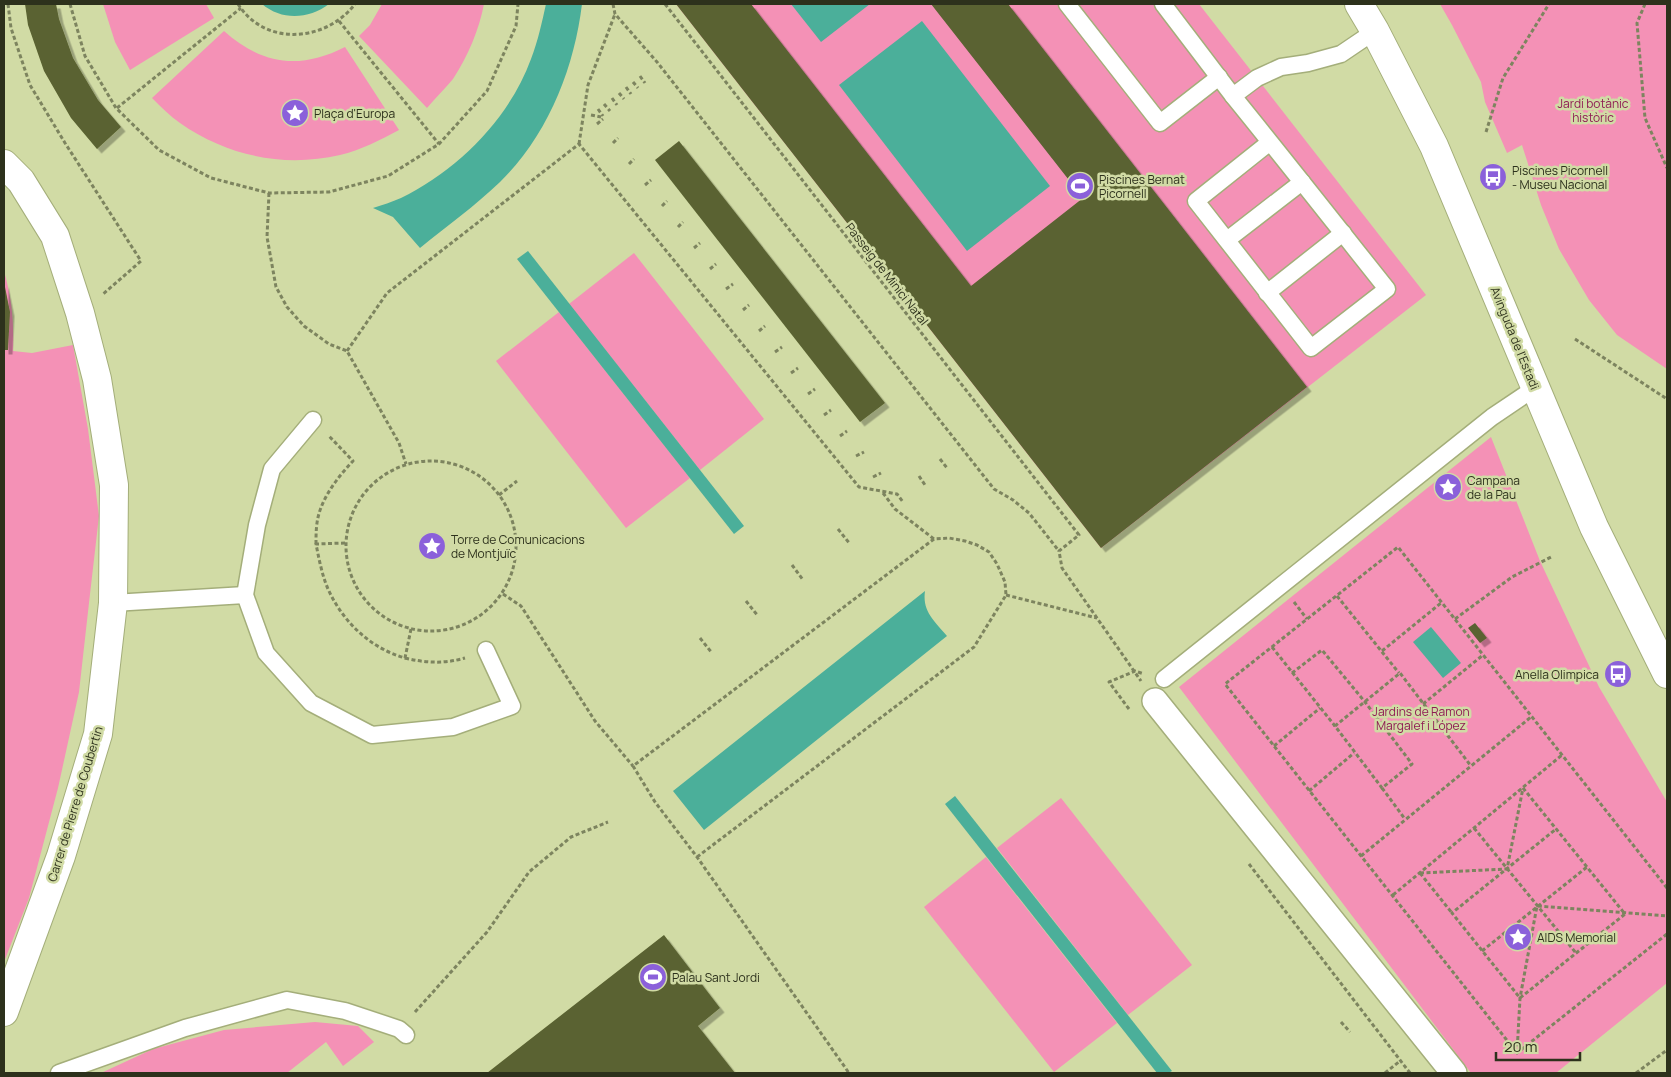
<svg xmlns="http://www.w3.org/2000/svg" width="1671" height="1077" font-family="Manrope,sans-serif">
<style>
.green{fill:#f491b6}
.water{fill:#4baf9a}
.building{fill:#5a6231;filter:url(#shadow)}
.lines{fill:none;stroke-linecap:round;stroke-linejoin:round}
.service-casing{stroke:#a4ae7a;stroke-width:19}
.pedestrian-casing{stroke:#a4ae7a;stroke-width:28}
.minor-casing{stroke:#a4ae7a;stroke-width:30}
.tertiary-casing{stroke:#a4ae7a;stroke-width:30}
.path{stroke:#7d845f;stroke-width:3;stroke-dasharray:4 2.5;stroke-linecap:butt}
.service{stroke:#fff;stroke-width:16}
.pedestrian{stroke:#fff;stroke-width:25}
.minor{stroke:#fff;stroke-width:28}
.tertiary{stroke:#fff;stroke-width:28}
.labels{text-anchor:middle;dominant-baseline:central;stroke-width:5;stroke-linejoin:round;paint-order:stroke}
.park-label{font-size:12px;fill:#8f1c54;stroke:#d1dba5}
.poi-label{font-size:12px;fill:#2d311c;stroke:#d1dba5;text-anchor:start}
.street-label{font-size:12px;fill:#2d311c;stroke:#d1dba5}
</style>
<defs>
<filter id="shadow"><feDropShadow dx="4.5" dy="4.5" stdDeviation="0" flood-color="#0004"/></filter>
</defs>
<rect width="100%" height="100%" fill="#d1dba5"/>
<!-- green -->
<g class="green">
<polygon points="103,4 206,4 214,18 130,70 115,42"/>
<path d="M382 4H484C479 30 468 56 453 79 445 89 435 98 427 108L359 36 370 25Z"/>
<polygon points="676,4 1199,4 1426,295 1101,548"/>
<polygon points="1440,4 1667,4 1667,369 1617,335 1589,300 1559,249 1541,205 1522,145 1507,153 1485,102 1481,82 1452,25"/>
<path d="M224 31C262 65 300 70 345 47L399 130C380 140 361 150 340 155 284 168 227 156 180 123 170 116 161 107 152 98Z"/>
<polygon points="634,253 764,419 700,470 569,304"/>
<path d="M4 271C12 299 14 322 13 351L32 353 73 345 88 429 99 516 90 594 79 692 58 788 29 898 4 962Z"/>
<polygon points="559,312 690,478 626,528 496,361"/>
<polygon points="1491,437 1540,561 1599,687 1667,802 1667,983 1556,1073 1471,1073 1179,687"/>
<polygon points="1061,798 1192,965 1128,1015 997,848"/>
<polygon points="986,857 1117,1023 1054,1072 924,907"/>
<polygon points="315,1022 358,1026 374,1042 343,1066 326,1042 287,1073 101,1073 153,1049 224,1030"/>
</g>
<!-- water -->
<g class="water">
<path d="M262 4H329C309 19 282 21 262 4Z"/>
<path d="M546 4H582C574 69 548 135 500 182 475 206 447 226 420 248L393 217 373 208C382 205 392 202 401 198 458 170 509 119 531 59 538 41 542 22 546 4Z"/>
<polygon points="791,4 870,4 821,42"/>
<polygon points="922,21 1050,186 967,251 839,85"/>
<polygon points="528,251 744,526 734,534 517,259"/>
<path d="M925 591C922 612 935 621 947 636L704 830 673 791Z"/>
<polygon points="1431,627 1461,663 1443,678 1413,642"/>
<polygon points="955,796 1172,1071 1168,1073 1157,1073 945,804"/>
</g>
<!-- building -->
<g class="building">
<polygon points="25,4 56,4 59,19 73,58 98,100 121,127 97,149 71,118 44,71 28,25"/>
<polygon points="676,4 751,4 971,286 1083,198 931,4 1008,4 1307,387 1101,548"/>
<polygon points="679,141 885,403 860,422 655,160"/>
<polygon points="4,282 10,312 8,350 4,350"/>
<polygon points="1475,623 1487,638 1480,643 1468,628"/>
<polygon points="664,935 720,1008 698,1026 735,1073 487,1073"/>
</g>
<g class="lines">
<!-- service casing -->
<g class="service-casing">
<g id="service">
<polyline points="1067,4 1160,123 1219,77"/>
<polyline points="1163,4 1233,96 1257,78 1281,67 1308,63 1341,54 1375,31"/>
<path d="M1233 96C1285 160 1336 225 1387 289L1311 348 1196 201 1270 142"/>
<polyline points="1227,240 1302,182"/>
<polyline points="1267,293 1343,233"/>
<polyline points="313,420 272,469 257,525 245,595 266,653 311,703 372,735 453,727 512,706 486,650"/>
<polyline points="113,603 245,595"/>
<polyline points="1164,679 1492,417 1535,388"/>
<polyline points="59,1073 185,1028 287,1000 345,1011 399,1029 406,1035"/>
</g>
</g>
<!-- pedestrian casing -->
<g class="pedestrian-casing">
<polyline id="pedestrian" points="1155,701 1454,1073"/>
</g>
<!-- minor casing -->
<g class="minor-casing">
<polyline id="minor" points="4,164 21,181 55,236 80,313 97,379 114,485 113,603 98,734 61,856 4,1012"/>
</g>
<!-- tertiary casing -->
<g class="tertiary-casing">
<polyline id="tertiary" points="1359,4 1375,31 1434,146 1594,527 1667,674"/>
</g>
<!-- path -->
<g class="path">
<polyline points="8,4 11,28 30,85 65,143 141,261 102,295"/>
<polyline points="70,4 85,56 116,108 159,150 211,178 269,193 329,192 388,176 439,144 487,91 516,26 518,4"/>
<path d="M238 4C265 47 326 42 355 4"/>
<polyline points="613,4 615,14 657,62 994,489 1013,500 1029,513 1059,551"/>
<polyline points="665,4 1079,535 1059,551 1062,568 1141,681"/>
<polyline points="1645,4 1637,23 1645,118 1667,168"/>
<polyline points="339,21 439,144"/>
<polyline points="640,76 645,83"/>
<polyline points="633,82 638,88"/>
<polyline points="626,87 631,94"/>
<polyline points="619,93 624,99"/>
<polyline points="612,98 617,105"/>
<polyline points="604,104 610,111"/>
<polyline points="117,108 241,8"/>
<polyline points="598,109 603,116"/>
<polyline points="591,115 601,117"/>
<polyline points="597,124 603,119"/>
<polyline points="1486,132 1503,78 1549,4"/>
<polyline points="613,143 618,138"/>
<polyline points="579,144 588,85 615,14"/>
<polyline points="629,164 634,159"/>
<polyline points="645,185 651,180"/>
<polyline points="269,193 267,237 276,287 287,307 304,326 329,344 347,351 399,443 406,464"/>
<polyline points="662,206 667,201"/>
<polyline points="678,227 683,222"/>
<polyline points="694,248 700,243"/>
<polyline points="710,269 716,264"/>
<polyline points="726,289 733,284"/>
<polyline points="743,310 749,305"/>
<polyline points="759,331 765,326"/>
<polyline points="1575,339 1667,399"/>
<polyline points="347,351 387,293 579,144 859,487 897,494 903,502"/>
<polyline points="775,352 782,347"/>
<polyline points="791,373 798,368"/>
<polyline points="808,394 815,389"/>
<polyline points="824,415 831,410"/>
<polyline points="840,436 847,431"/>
<polyline points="856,456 864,452"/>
<polyline points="940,459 947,468"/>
<circle cx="431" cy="546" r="85"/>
<polyline points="919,476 925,485"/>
<polyline points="873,477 881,473"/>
<polyline points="883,493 895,509 934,539"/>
<polyline points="499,495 517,481"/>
<polyline points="838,529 850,544"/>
<path d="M345 543 316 544C319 559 322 575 328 589 343 622 370 648 405 658L411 629"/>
<path d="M316 544C316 537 316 530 317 523 320 500 337 478 353 461L328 435"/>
<polyline points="792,565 803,580"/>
<polyline points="503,594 521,606 595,721 633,766"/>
<polyline points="1006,595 1097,618"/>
<polyline points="1337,596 1399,673"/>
<polyline points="746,601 758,616"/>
<polyline points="1294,602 1307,619"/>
<polyline points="1455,619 1512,577 1553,556"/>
<polyline points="700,638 712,653"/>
<polyline points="1272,647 1335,726"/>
<polyline points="1382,651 1441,603"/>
<path d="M405 658C426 663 444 664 465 658"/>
<polyline points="1292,673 1322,650 1365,702 1412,764 1382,788 1335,726 1400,673 1471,766"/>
<polyline points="1423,704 1483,655"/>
<polyline points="1129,709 1109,682 1135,671 1144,674"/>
<polyline points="1274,746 1320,708"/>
<polyline points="1382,788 1405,819"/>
<polyline points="1523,788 1625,914 1520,998 1452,913 1556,829"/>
<polyline points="1309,791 1354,753"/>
<polyline points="1474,828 1576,953"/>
<polyline points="1361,856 1531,717"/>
<polyline points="697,857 974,647 1006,595 1005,582 997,564 989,552 977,545 965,541 949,538 934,539 633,766 655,802 697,857 849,1073"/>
<polyline points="1249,864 1410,1073"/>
<polyline points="1420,873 1507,869 1523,788"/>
<polyline points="1420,873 1452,913"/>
<polyline points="1667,888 1398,547 1225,684 1517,1053 1667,934"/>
<polyline points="1393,895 1562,755"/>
<polyline points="1482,951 1587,867"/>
<polyline points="415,1012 487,932 529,872 571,837 608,822"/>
<polyline points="1341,1022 1350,1032"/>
<polyline points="1517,1053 1520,998 1537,906 1667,916"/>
<polyline points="1385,1073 1400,1061"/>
<polyline points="1636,1073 1667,1050"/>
</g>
<!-- service -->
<use href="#service" class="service"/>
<!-- pedestrian -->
<use href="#pedestrian" class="pedestrian"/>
<!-- minor -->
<use href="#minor" class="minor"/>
<!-- tertiary -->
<use href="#tertiary" class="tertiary"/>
</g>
<!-- icons -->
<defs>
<g id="sight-disc" transform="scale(1.4375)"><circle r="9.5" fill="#8b60da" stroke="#d1dba5"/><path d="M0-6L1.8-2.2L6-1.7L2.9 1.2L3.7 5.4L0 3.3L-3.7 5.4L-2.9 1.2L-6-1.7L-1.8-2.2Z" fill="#fff"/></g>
<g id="bus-disc" transform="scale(1.4375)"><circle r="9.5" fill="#8b60da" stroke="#d1dba5"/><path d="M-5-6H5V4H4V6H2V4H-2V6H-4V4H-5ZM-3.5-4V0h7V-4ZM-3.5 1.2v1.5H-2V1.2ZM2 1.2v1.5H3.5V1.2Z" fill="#fff"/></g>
<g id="stadium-disc" transform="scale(1.4375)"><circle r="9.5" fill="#8b60da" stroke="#d1dba5"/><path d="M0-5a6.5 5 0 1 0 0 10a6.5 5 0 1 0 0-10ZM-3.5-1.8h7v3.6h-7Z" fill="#fff"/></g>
</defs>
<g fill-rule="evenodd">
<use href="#sight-disc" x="295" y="113"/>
<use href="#bus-disc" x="1493" y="177"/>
<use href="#stadium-disc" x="1080" y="186"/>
<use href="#sight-disc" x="1448" y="487"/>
<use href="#sight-disc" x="432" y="546"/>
<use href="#bus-disc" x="1618" y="674"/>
<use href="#sight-disc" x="1518" y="937"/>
<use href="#stadium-disc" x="653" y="977"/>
</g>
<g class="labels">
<!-- park labels -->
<g class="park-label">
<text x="1593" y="103">Jardí botànic<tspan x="1593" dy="14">històric</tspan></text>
<text x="1421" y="711">Jardins de Ramon<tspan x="1421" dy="14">Margalef i López</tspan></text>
</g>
<!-- poi labels -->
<g class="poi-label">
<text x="314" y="113">Plaça d'Europa</text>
<text x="1512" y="170">Piscines Picornell<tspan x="1512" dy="14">- Museu Nacional</tspan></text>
<text x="1099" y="179">Piscines Bernat<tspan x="1099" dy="14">Picornell</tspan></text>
<text x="1467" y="480">Campana<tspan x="1467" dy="14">de la Pau</tspan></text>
<text x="451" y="539">Torre de Comunicacions<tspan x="451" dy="14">de Montjuïc</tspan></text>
<text x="1599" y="674" text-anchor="end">Anella Olimpica</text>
<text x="1537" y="937">AIDS Memorial</text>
<text x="672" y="977">Palau Sant Jordi</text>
</g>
<!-- street labels -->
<g class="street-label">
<text transform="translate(887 274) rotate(52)">Passeig de Minici Natal</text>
<text transform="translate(1515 338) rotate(68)">Avinguda de l'Estadi</text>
<text transform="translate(75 804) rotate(-73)">Carrer de Pierre de Coubertin</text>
</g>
</g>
<!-- border -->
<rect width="1671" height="1077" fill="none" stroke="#2d311c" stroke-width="10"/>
<!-- scale -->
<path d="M1496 1052v8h84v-8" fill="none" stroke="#2d311c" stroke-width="2.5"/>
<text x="1504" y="1052" font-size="15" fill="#2d311c" stroke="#d1dba5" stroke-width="4" paint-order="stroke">20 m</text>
</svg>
